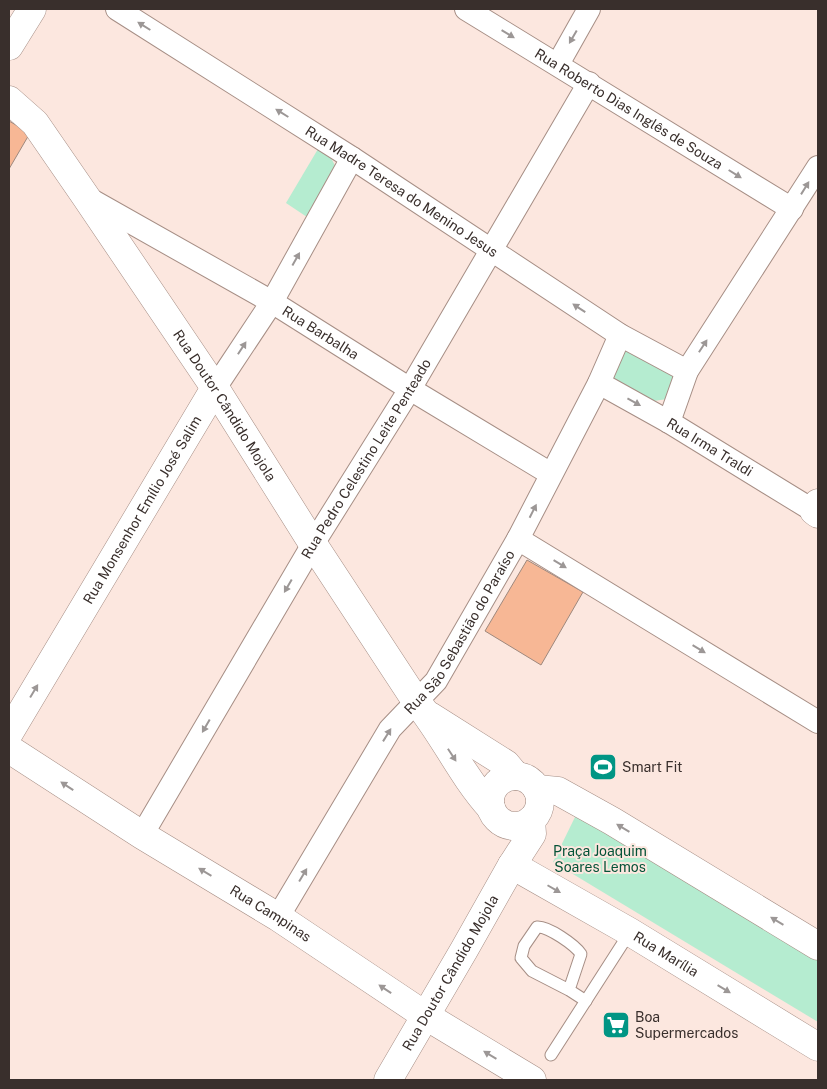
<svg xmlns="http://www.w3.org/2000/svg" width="827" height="1089" font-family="'Public Sans',sans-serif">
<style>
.green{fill:#b5ecd0}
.building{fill:#f7b795;stroke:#9e887d}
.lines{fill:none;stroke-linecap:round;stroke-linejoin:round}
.service-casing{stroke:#a68e85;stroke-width:13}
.minor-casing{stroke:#a68e85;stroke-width:24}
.tertiary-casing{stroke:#a68e85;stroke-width:29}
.secondary-casing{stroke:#a68e85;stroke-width:29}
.service{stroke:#fff;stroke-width:11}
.minor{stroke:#fff;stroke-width:22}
.tertiary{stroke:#fff;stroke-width:28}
.secondary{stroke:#fff;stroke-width:28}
.oneway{fill:#9c9796}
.labels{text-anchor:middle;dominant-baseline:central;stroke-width:4;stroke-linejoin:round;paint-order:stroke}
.street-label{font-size:14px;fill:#392f2c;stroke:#fce7df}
.poi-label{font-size:14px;fill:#392f2c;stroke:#fce7df;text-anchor:start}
.park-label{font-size:14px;fill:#055338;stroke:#fce7df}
</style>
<rect width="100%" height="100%" fill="#fce7df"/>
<!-- green -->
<g class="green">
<polygon points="318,149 331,158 338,171 310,219 286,203"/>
<polygon points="627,346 670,370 673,377 667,399 654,401 612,378"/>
<polygon points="577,813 818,960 818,1022 553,862"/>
</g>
<!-- building -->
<g class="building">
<polygon points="9,121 30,133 9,169"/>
<polygon points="527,560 583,592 541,665 485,631"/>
</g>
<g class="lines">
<!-- service casing -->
<g class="service-casing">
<g id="service">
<path d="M569 990 581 954C575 945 548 926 537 927L524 946 521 958 532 971 569 990 586 1001"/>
<polyline points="551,1055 630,932"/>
</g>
</g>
<!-- minor casing -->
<g class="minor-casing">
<g id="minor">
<path id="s1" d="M117 9 352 158 620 335 687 371"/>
<path id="s2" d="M466 9 792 209"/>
<polyline points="558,64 589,9"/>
<path id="s3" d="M86 197 272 302 410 389 551 474"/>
<path id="s4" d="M599 383 669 422 814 511"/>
<polyline points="215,388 272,302 352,158"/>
<polyline points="669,422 687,371 818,167"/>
<polyline points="518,539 818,722"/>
<path id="s5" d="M142 835 313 544 410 389 589 83"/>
<path id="s6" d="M278 917 390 729 436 681 518 539 599 383 620 335"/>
</g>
</g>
<!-- tertiary casing -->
<g class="tertiary-casing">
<g id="tertiary">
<polyline points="9,46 32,9"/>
<path id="s7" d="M9 100 35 123 86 197 215 388 313 544 416 701C444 735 461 775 491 808"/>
<polyline points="430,716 506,764 516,776"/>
<path id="s8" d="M9 733 215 388"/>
<path id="s9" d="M9 749 142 835 278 917 426 1016 532 1080"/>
<circle cx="515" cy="801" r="25"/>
<polyline points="537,789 558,791 612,821 818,946"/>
<path id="s10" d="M512 865 630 932 818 1047"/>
<path id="s11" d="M388 1080 464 950 512 865 532 834 531 820"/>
</g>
</g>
<!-- secondary casing -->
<g class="secondary-casing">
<polyline id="secondary" points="818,503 814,511 818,514"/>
</g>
<!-- service -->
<use href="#service" class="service"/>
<!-- minor -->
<use href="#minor" class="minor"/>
<!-- tertiary -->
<use href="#tertiary" class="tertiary"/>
<!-- secondary -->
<use href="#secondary" class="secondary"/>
</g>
<!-- one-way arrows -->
<defs><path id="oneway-solid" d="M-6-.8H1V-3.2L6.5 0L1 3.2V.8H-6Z" transform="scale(1.25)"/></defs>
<g class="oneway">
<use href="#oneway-solid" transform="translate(144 26) rotate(-148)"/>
<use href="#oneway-solid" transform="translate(508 34) rotate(31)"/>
<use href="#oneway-solid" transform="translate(573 37) rotate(120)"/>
<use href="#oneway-solid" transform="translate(282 113) rotate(-148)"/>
<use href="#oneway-solid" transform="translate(735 174) rotate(32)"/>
<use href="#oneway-solid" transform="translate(805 188) rotate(-58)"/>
<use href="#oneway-solid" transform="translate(296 259) rotate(-61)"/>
<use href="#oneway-solid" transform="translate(579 308) rotate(-147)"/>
<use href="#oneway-solid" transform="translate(703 346) rotate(-57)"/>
<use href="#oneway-solid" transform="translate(242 348) rotate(-57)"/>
<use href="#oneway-solid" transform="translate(634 402) rotate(29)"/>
<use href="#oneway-solid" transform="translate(533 511) rotate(-63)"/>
<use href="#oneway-solid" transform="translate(560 564) rotate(31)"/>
<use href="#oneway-solid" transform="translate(288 586) rotate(120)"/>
<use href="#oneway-solid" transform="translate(699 649) rotate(31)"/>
<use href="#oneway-solid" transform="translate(34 691) rotate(-59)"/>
<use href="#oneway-solid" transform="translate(206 726) rotate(120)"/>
<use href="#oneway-solid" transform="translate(387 735) rotate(-58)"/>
<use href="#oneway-solid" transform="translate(452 755) rotate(57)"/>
<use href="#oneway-solid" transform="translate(67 786) rotate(-147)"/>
<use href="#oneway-solid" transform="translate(623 828) rotate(-149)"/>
<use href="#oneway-solid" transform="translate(205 872) rotate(-149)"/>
<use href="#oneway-solid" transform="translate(303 875) rotate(-59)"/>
<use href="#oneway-solid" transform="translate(554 889) rotate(30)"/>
<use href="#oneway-solid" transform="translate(777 921) rotate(-149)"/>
<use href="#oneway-solid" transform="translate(385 989) rotate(-146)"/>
<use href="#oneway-solid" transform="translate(724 989) rotate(31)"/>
<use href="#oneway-solid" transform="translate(490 1055) rotate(-149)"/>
</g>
<!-- icons -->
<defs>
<g id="stadium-square" transform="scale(1.4375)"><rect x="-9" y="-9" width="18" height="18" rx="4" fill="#009584" stroke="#fce7df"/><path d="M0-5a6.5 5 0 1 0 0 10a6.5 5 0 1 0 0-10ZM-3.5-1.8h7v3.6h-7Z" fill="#fff"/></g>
<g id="supermarket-square" transform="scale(1.4375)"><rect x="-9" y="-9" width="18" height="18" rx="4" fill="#009584" stroke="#fce7df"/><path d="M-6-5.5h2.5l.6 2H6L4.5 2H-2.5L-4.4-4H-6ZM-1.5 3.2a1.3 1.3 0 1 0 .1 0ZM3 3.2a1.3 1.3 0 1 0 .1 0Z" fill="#fff"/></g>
</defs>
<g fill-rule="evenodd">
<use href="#stadium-square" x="603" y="767"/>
<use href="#supermarket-square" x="616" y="1025"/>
</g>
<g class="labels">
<!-- street labels -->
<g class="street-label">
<text stroke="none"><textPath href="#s2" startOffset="191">Rua Roberto Dias Inglês de Souza</textPath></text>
<text stroke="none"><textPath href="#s1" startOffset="338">Rua Madre Teresa do Menino Jesus</textPath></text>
<text stroke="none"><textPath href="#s3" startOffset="271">Rua Barbalha</textPath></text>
<text stroke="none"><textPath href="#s7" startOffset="375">Rua Doutor Cândido Mojola</textPath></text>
<text stroke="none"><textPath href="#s4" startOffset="128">Rua Irma Traldi</textPath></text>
<text stroke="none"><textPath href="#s5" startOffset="438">Rua Pedro Celestino Leite Penteado</textPath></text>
<text stroke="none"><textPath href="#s8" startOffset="260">Rua Monsenhor Emílio José Salim</textPath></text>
<text stroke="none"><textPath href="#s6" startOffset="339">Rua São Sebastião do Paraíso</textPath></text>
<text stroke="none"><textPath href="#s9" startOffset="309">Rua Campinas</textPath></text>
<text stroke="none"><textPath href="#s10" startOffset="178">Rua Marília</textPath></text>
<text stroke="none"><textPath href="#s11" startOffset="124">Rua Doutor Cândido Mojola</textPath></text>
</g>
<!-- poi labels -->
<g class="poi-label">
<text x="622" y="767">Smart Fit</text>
<text x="635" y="1017">Boa<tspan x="635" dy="16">Supermercados</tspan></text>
</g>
<!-- park labels -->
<g class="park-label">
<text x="600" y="851">Praça Joaquim<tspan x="600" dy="16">Soares Lemos</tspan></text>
</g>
</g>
<!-- border -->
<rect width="827" height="1089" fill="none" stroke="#392f2c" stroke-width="20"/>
</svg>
